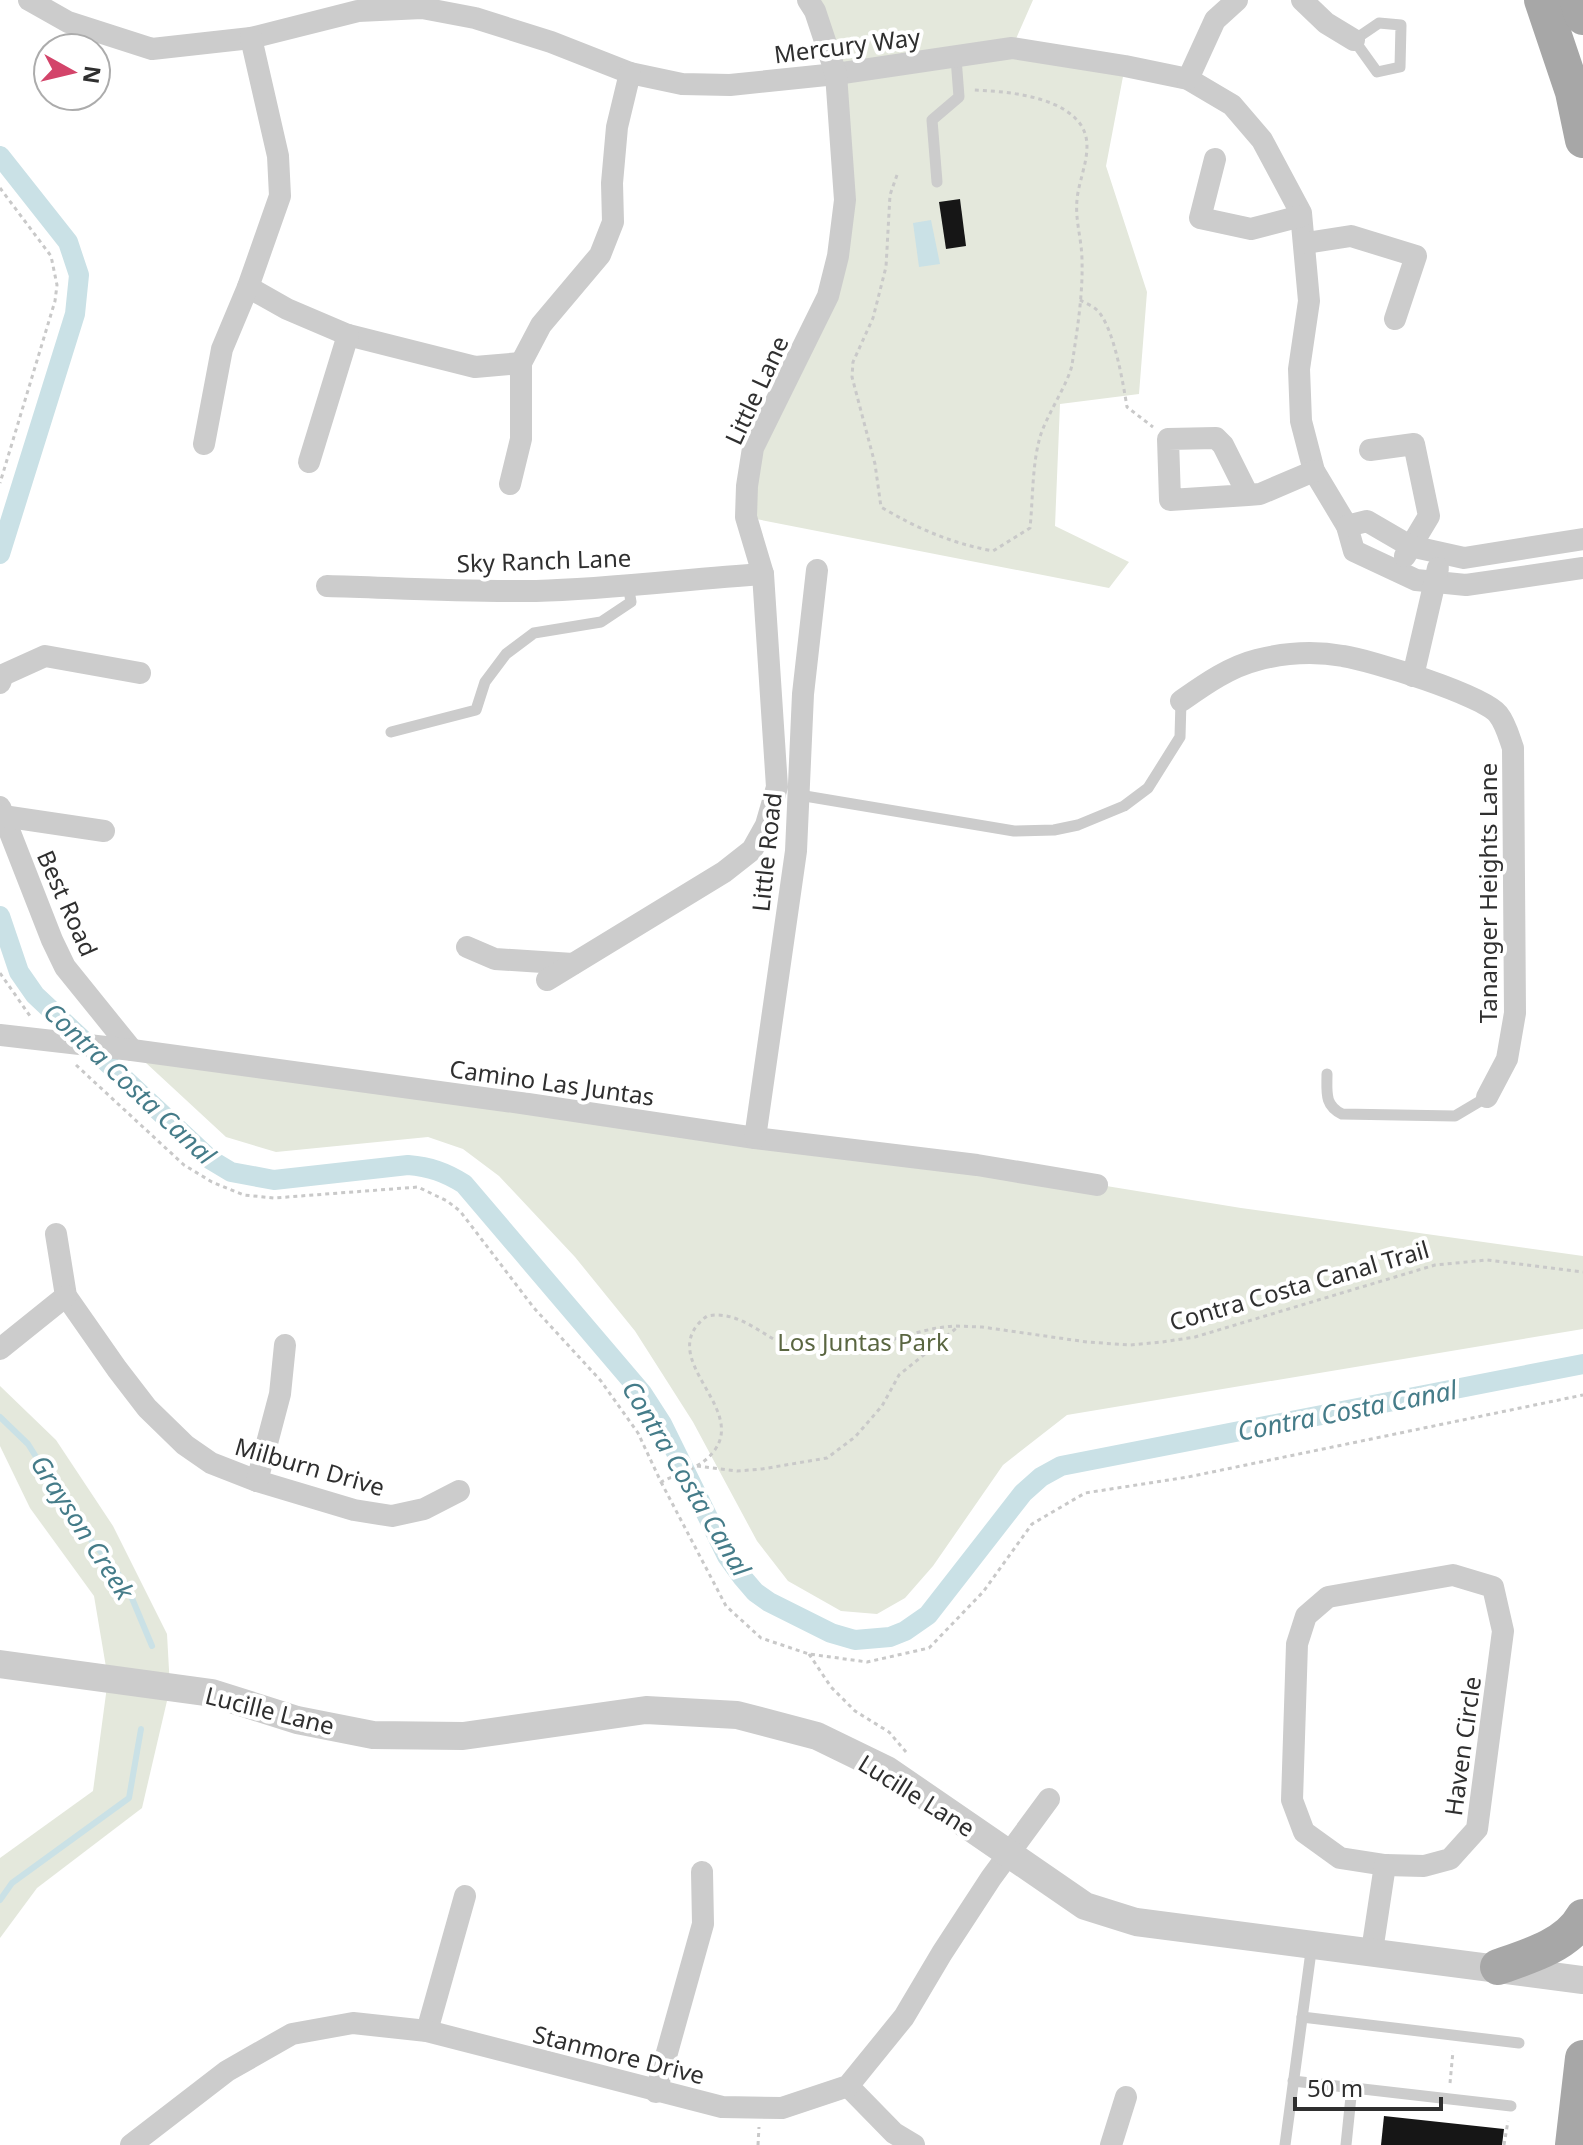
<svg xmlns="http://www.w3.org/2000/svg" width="1583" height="2145" font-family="'Noto Sans',sans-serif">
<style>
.green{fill:#e4e8dc}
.water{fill:#cae1e6}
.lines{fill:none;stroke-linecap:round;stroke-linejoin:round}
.stream{stroke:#cae1e6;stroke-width:6}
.canal{stroke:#cae1e6;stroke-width:20}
.building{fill:#161616}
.path{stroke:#c9c9c9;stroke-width:3;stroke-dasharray:4 4;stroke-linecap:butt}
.service{stroke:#ccc;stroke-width:11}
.minor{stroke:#ccc;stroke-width:22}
.tertiary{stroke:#ccc;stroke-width:28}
.primary{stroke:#a7a7a7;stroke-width:36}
.labels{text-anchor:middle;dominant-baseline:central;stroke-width:8;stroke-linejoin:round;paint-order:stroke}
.street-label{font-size:24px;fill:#2f2f2f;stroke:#fff}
.park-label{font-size:24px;fill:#5a6641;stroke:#fff}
.water-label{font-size:26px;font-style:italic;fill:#457c89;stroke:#fff}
</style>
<rect width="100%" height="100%" fill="#fff"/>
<!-- green -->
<g class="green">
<polygon points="808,0 1033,0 1012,48 1125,66 1106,166 1147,292 1139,394 1060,404 1055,526 1129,562 1109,588 746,517 747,486 838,256 836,74"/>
<polygon points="132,1050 977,1165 1241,1208 1583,1256 1583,1329 1067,1415 1003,1465 933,1566 905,1598 877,1614 841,1611 788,1581 757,1541 693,1422 635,1331 575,1257 499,1176 463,1149 428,1137 276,1152 226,1137"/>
<polygon points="0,1386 56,1440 113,1526 167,1634 170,1688 142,1808 37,1888 0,1938 0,1858 93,1791 108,1679 94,1596 30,1508 0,1446"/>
</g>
<!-- water -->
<polygon class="water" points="931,220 940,264 919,267 913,223"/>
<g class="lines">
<!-- stream -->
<g class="stream">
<polyline points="0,1417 28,1444 77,1522 126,1584 152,1646"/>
<polyline points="0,1900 12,1883 129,1798 141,1729"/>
</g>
<!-- canal -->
<g class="canal">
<polyline points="0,156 68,242 79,275 75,314 0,554"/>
<path d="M0 916 19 972 35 995 211 1160 231 1172 274 1180 408 1165C430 1167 445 1172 464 1184L642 1393 662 1424 727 1556 743 1578 755 1592 769 1602 831 1633 855 1640 890 1637 905 1631 928 1615 1023 1493 1041 1477 1061 1466 1583 1364"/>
</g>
</g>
<!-- building -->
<g class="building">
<polygon points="960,199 966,246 946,249 939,202"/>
<polygon points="1384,2116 1504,2129 1502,2145 1381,2145"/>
</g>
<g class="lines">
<!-- path -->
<g class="path">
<path d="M897 175 890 195 886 267 873 318 853 362 852 377 875 464 881 507C918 529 951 543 993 551L1030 528C1033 499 1032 465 1040 437 1047 414 1068 384 1072 365 1077 331 1083 295 1082 261 1082 240 1075 221 1077 200 1079 174 1099 142 1076 119 1053 95 1003 91 972 90"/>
<polyline points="0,188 51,256 57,285 55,301 0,483"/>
<path d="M1080 300C1085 303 1093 306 1097 310 1114 327 1123 383 1127 407L1153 427"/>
<polyline points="0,973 30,1016"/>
<path d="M76 1065 184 1165 212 1182 244 1195 274 1198 418 1187 447 1201 460 1211 534 1308 601 1381 638 1433 661 1482C679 1473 702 1468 714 1451 748 1407 652 1357 707 1316 733 1311 753 1327 775 1340 787 1347 802 1350 816 1351 865 1356 907 1329 955 1326L982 1327 1087 1342 1130 1345 1162 1342 1195 1337 1435 1265 1487 1260 1583 1272"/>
<polyline points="697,1466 737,1471 762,1469 827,1458 855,1437 882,1406 899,1375 959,1326"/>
<polyline points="661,1482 726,1606 761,1638 809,1654 867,1662 929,1648 983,1592 1032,1524 1085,1493 1188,1477 1583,1395"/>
<polyline points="809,1654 831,1687 855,1711 889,1732 906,1752"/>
<polyline points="1450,2083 1453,2051"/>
<polyline points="758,2145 759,2127"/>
<polyline points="1504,2145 1508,2121"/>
</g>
<!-- service -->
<g class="service">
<polygon points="1379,23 1401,25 1400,67 1377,72 1354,40"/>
<polyline points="937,182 932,120 959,97 956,58"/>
<polyline points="391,732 476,710 485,682 506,654 534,633 601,622 631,602 628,584"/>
<polyline points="799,795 1014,831 1054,830 1078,825 1124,806 1148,788 1180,737 1181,701"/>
<path d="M1327 1074C1327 1092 1324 1105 1342 1114L1455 1116 1487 1097"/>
<polyline points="1302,2017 1519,2043"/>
<polyline points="1293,2081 1511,2106"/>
<polyline points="1285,2145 1312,1944"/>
<polyline points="1346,2145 1352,2087"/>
</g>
<!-- minor -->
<g class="minor">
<polyline points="29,0 68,22 152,49 251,38 358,11 422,8 475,18 551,42 630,73 682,84 730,85 836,74 1012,48 1125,66 1188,79 1232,105 1262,140 1301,213 1309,301 1299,369 1301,421 1314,471 1347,526 1354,551 1416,580 1466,585 1583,568"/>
<polyline points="1302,0 1326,23 1354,40"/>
<polyline points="1188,79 1215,20 1237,0"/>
<polyline points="1215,159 1200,218 1251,229 1301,216"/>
<polyline points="1306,243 1351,236 1416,256 1395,319"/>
<polyline points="248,287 287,309 348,335 475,367 521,363"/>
<polyline points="204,444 222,349 248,287 280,196 278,156 251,38"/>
<polyline points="1370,450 1414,444 1429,516 1405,556"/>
<polyline points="309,462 348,335"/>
<polyline points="510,484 521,439 521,363 541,325 600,255 613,222 612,183 617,127 630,73"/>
<polyline points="1248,495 1223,445 1216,438 1168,439 1170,500 1248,495 1260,494 1314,471"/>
<polyline points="1347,526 1367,521 1410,546 1464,558 1583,539"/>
<path d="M327 586C397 588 467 592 536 591 612 589 687 579 763 574"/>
<polyline points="1413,676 1438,568"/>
<polyline points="0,683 3,675 45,656 140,673"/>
<path d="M1181 701C1204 685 1229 667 1257 660 1284 653 1315 651 1343 656 1370 660 1483 695 1498 714 1506 724 1509 737 1513 748L1515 1013 1507 1059 1487 1097"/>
<polyline points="0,807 52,940 65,967 132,1050"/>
<polyline points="3,816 104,831"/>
<polyline points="467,947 495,959 573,964"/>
<polyline points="547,980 724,872 752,850 766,825 777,787 763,574 746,517 747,486 753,448 828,296 838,256 845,200 836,74 815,11 808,0"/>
<polyline points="0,1035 132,1050 528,1104 755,1138 977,1165 1097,1185"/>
<polyline points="755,1138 796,851 803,694 817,570"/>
<polyline points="56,1234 66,1296 117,1369 147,1408 185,1445 211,1463 257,1481 354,1510 392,1516 424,1509 459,1491"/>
<polyline points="0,1349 66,1296"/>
<polyline points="257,1481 280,1394 285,1345"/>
<polygon points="1453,1575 1493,1587 1503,1631 1477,1829 1450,1859 1424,1866 1385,1865 1340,1858 1304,1832 1292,1800 1297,1644 1306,1616 1328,1597"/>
<polyline points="1372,1951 1385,1865"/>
<polyline points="427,2031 465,1896"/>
<polyline points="848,2086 894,2133 914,2145"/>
<polyline points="656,2092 703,1924 702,1872"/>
<polyline points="131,2145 227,2071 292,2034 353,2023 427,2031 722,2107 782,2108 848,2086 904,2017 942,1953 991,1878 1049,1799"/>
<polyline points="1111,2145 1126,2097"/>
</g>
<!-- tertiary -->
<polyline class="tertiary" points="0,1664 212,1693 297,1720 373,1735 463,1736 646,1710 737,1715 817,1736 887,1770 1085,1906 1136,1922 1583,1980"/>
<!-- primary -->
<g class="primary">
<polyline points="1542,0 1573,92 1583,140"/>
<polyline points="1577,0 1583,17"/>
<path d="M1498 1967C1527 1957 1568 1945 1583 1917"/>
<polyline points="1573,2145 1583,2058"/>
</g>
</g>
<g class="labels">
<!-- street labels -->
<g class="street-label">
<text transform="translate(847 45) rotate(-7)">Mercury Way</text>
<text transform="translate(756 390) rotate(-65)">Little Lane</text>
<text transform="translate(544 560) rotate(-2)">Sky Ranch Lane</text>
<text transform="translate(766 852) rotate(-84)">Little Road</text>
<text transform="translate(1487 893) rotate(-90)">Tananger Heights Lane</text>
<text transform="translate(68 903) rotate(66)">Best Road</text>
<text transform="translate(552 1082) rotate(8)">Camino Las Juntas</text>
<text transform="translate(1299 1285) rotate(-16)">Contra Costa Canal Trail</text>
<text transform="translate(310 1466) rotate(16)">Milburn Drive</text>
<text transform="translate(270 1710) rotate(14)">Lucille Lane</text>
<text transform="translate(1462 1746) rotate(-82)">Haven Circle</text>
<text transform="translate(917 1795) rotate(32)">Lucille Lane</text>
<text transform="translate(619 2054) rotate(14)">Stanmore Drive</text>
</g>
<!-- park labels -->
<g class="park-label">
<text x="863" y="1341">Los Juntas Park</text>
</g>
<!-- water labels -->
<g class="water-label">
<text transform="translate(130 1083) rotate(43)">Contra Costa Canal</text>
<text transform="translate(1347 1410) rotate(-11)">Contra Costa Canal</text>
<text transform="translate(687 1478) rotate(59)">Contra Costa Canal</text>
<text transform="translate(83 1527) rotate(57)">Grayson Creek</text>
</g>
</g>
<!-- north arrow -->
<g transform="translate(72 72) rotate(98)"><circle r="38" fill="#ffffff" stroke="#acacac" stroke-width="2"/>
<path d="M0-6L14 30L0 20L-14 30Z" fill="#d3446a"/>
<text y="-12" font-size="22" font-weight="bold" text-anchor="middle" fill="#2f2f2f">N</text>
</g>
<!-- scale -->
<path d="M1295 2097v12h146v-12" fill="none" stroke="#2f2f2f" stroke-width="4"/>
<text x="1307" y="2097" font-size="24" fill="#2f2f2f" stroke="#ffffff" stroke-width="6" paint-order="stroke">50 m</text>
</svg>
